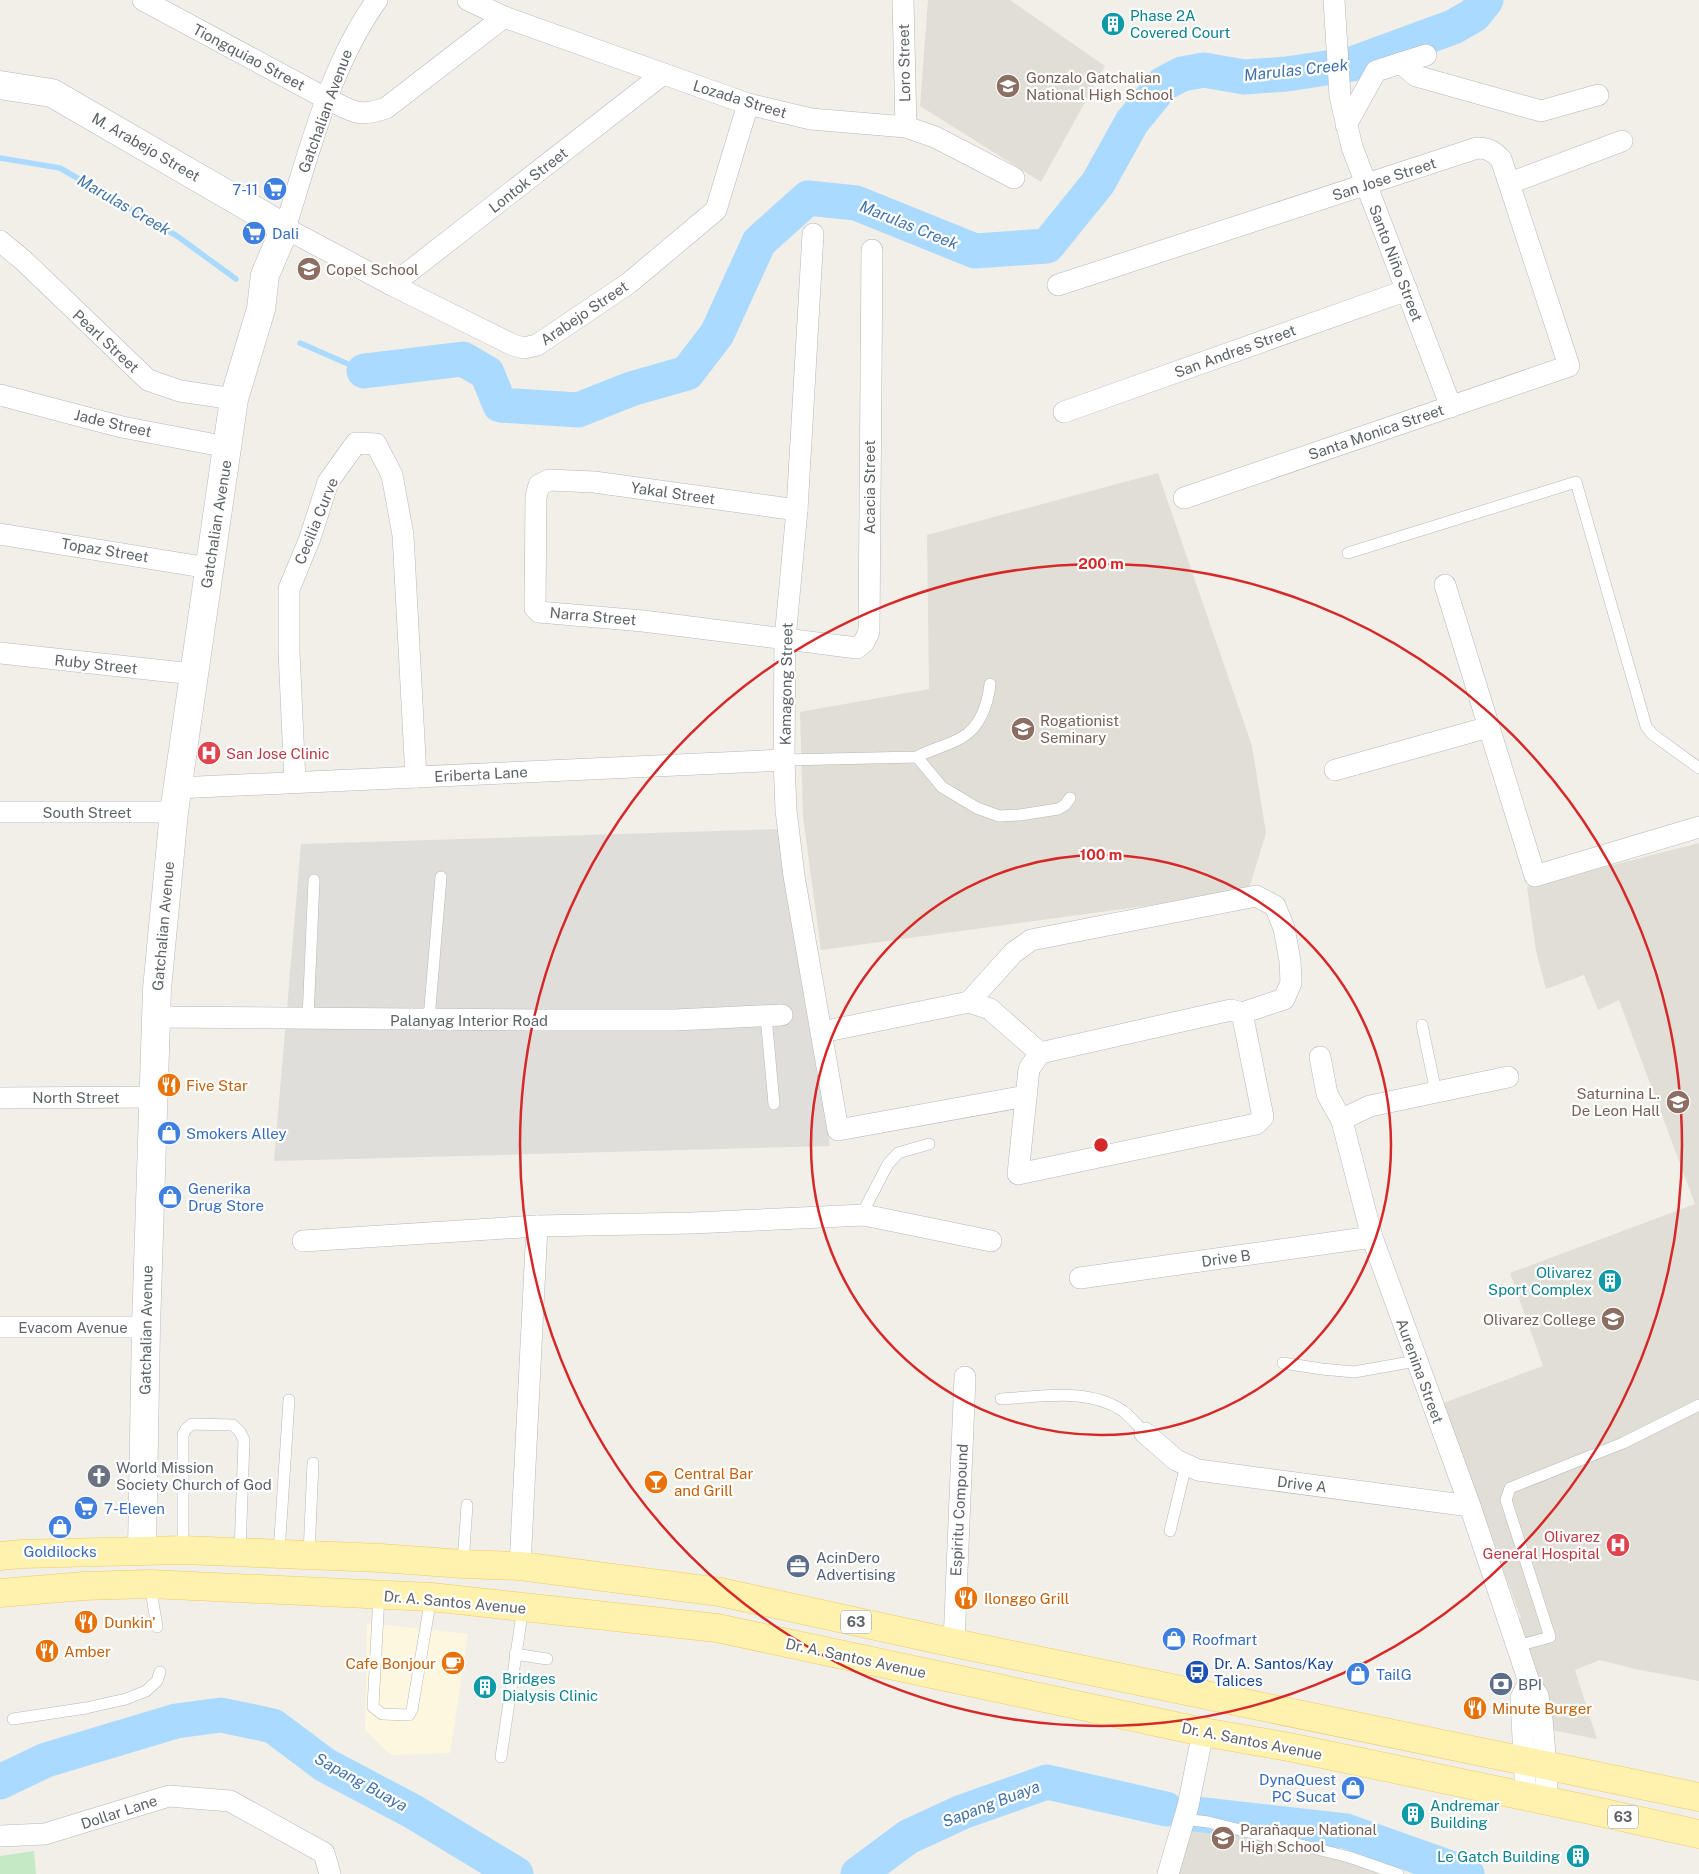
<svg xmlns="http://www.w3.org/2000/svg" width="1699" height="1874" font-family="'Public Sans',sans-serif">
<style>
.commercial{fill:#fef7e0}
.industrial{fill:#e0deda}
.education{fill:#e1ded6}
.green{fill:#c5e8c5}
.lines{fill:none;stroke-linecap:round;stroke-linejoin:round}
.stream{stroke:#aadaff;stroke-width:5.5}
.river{stroke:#aadaff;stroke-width:35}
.lane-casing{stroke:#b5b8bc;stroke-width:12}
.street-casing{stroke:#b5b8bc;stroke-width:22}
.secondary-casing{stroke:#b6babf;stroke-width:29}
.primary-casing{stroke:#f2c960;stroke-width:29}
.lane{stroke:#fff;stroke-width:11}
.street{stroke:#fff;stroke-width:21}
.secondary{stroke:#fff;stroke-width:28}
.primary{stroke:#fff2af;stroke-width:28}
.ring{fill:none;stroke:#d62828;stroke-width:2.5}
.labels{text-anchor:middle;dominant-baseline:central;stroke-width:4.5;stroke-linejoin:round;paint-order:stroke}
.shield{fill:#fff;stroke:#8f9295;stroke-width:1}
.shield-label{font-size:14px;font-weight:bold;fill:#5f6368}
.culture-label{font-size:15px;fill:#0d838f;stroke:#fff;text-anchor:start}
.street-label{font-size:15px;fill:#5f6368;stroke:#fff}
.education-label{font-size:15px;fill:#785e54;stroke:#fff;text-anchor:start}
.shop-label{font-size:15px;fill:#366cbe;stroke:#fff;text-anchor:start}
.health-label{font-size:15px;fill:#be3a42;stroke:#fff;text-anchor:start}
.food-label{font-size:15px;fill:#c56008;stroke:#fff;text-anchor:start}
.worship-label{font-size:15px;fill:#5b616d;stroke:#fff;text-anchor:start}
.service-label{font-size:15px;fill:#4e5e75;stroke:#fff;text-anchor:start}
.transit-label{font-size:15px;fill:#164399;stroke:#fff;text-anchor:start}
.water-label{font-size:16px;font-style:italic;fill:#4174aa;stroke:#fff}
.centre{fill:#d62828;stroke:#fff;stroke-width:2.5}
.ring-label{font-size:15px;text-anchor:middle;font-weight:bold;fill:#d62828;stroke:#fff;stroke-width:4.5;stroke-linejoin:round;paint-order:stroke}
</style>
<rect width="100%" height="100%" fill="#f1efe8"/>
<!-- commercial -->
<polygon class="commercial" points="367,1623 468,1634 450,1753 391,1755 365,1730"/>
<!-- industrial -->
<polygon class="industrial" points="779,829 830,1146 274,1161 301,844"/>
<!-- education -->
<g class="education">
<polygon points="928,0 1010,0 1105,66 1041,182 920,106"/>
<polygon points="1158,473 1252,746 1266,833 1248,892 821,950 803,817 800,712 929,689 927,535"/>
<polygon points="1699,843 1699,1681 1635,1669 1600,1660 1575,1670 1597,1739 1512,1722 1521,1684 1502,1625 1521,1618 1441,1404 1543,1366 1510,1273 1695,1204 1619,1000 1598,1010 1584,975 1546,989 1536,951 1527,887"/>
<polygon points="1192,1823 1327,1853 1389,1874 1177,1874"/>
</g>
<!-- green -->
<polygon class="green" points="34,1851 36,1874 0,1874 0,1856"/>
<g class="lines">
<!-- stream -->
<g class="stream">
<polyline points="0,158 60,168 177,236 236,279"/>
<polyline points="300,343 364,371"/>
</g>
<!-- river -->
<g class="river">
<polyline points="364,371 463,359 487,373 500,405 578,410 631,389 687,373 717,334 759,242 808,198 856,203 975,251 1047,246 1098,183 1132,122 1163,84 1182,74 1204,70 1244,77 1287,74 1352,64 1453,27 1474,15 1486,0"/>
<polyline points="0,1782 46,1760 176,1721 221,1715 273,1726 325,1765 412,1811 516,1874"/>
<polyline points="1195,1814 1346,1831 1467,1874"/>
<polyline points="858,1874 908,1837 962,1812 1047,1782 1166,1809"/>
</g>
<!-- lane casing -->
<g class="lane-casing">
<g id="lane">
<polyline points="1348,553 1576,482 1646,726 1652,734 1699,768"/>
<polyline points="917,757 942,787 977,808 999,816 1020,815 1058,809 1065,805 1070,798"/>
<path d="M784 760 917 757C931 749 947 746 961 738 980 728 988 704 990 684"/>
<polyline points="766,1016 774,1104"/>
<polyline points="308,1018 314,880"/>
<polyline points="429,1019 441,877"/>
<polyline points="1422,1025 1436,1092"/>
<polyline points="864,1215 865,1208 888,1164 898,1153 929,1144"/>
<polyline points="1283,1363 1322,1369 1354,1372 1416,1361"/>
<path d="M1001 1399C1041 1397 1088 1387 1123 1411 1131 1417 1138 1426 1145 1433"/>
<polyline points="1170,1531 1186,1465"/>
<polyline points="183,1550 183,1435 186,1429 192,1424 233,1425 240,1432 244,1440 240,1551"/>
<polyline points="279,1553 289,1400"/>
<polyline points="309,1554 313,1463"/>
<polyline points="463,1564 467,1505"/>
<polyline points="150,1584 157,1627"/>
<polyline points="379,1595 373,1707 382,1714 409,1715 412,1710 431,1597"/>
<polyline points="1517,1646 1550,1637 1506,1500 1510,1488 1623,1443 1699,1405"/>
<polyline points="515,1654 547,1659"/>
<polyline points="13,1719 86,1708 126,1699 146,1691 157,1681 160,1672"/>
<polyline points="501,1757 523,1607"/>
<polyline points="1184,1819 1208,1822 1349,1857 1398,1874"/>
</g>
</g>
<!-- street casing -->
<g class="street-casing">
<g id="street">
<path d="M143 0 327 99C353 111 358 118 386 108L504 17"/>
<path d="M377 0C329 67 310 151 285 228L392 285 513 345 524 348 537 345 629 283 716 210 748 104"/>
<polyline points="468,0 504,17 748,104 811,119 906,127 935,137 1014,178"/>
<polyline points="903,0 906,127"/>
<polyline points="1334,0 1340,96 1352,147 1451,407"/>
<polyline points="1401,63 1416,76 1541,111 1598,95"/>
<polyline points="1346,125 1376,71 1426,55"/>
<polyline points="1510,183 1622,141"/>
<polyline points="813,234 797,510 785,639 784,760 786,810 794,876 838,1130 1026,1096"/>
<polyline points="0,241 24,261 148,380 180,391 234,399"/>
<polyline points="392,285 663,74"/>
<path d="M1058 285 1477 148C1488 148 1493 151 1501 159L1569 366 1184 498"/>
<polyline points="0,395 122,427 227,447"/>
<polyline points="1064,412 1407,290"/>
<polyline points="797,510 594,482 549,480 539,485 536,497 535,608 539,612 643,621 857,648 864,642 869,632 872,250"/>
<polyline points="0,534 209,568"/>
<polyline points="1445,585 1535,876 1699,827"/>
<polyline points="0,653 193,674"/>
<polyline points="1335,770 1489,727"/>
<polyline points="295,782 289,651 289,589 310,538 328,482 356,443 376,444 392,475 403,535 416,777"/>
<polyline points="177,788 784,760"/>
<polyline points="0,812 174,812"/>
<polyline points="969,1002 1013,953 1031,940 1256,896 1275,906 1284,928 1290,961 1291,983 1284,999 1242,1013 1231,1010 1040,1053 1029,1069 1018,1174 1256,1124 1263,1117 1242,1013"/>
<polyline points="156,1017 542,1020 675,1020 782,1015"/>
<polyline points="822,1032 969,1002 990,1009 1040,1053"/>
<polyline points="1320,1057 1327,1094 1342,1121 1372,1237 1470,1506 1529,1682 1538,1696 1542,1719 1546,1766 1547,1801"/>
<polyline points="0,1098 153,1097"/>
<polyline points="1342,1121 1351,1115 1370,1106 1508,1077"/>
<polyline points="303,1241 537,1226 692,1223 864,1215 991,1241"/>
<polyline points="1080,1278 1372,1237"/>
<polyline points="0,1327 146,1327"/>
<polyline points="1145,1433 1176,1460 1198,1470 1470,1506"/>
<polyline points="520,1566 537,1226"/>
<polyline points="954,1643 965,1377"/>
<polyline points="1526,1797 1521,1698 1529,1682"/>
<polyline points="0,1836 45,1834 169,1796 230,1801 324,1853 330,1874"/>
<polyline points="1168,1874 1188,1806 1203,1732"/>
</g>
</g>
<!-- secondary casing -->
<g class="secondary-casing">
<g id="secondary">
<polyline points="0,85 52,93 285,228"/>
<polyline points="142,1550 146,1327 157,989 174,812 234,399 261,309 265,275 285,228"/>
</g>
</g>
<!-- primary casing -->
<g class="primary-casing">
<g id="primary">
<polyline points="0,1556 21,1554 183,1550 381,1558 463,1564 520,1566 720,1592 954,1643 1699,1797"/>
<polyline points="0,1593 84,1586 150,1584 431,1597 717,1628 1203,1732 1289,1747 1586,1809 1699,1834"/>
</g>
</g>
<!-- lane -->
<use href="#lane" class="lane"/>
<!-- street -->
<use href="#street" class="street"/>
<!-- secondary -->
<use href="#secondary" class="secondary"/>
<!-- primary -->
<use href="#primary" class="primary"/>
</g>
<!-- distance rings -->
<g class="ring">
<circle cx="1101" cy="1145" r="290"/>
<circle cx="1101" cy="1145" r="581"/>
</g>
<!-- icons -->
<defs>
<g id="building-disc" transform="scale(1.25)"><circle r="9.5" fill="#0f9aa8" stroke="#fff"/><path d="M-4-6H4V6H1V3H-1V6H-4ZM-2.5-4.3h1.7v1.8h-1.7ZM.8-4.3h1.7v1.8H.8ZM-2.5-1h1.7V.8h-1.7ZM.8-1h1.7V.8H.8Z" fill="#fff"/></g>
<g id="school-disc" transform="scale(1.25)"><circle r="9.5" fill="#8d6e63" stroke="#fff"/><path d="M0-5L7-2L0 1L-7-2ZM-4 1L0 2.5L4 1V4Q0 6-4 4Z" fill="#fff"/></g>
<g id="supermarket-disc" transform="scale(1.25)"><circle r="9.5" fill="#3f7fe0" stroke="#fff"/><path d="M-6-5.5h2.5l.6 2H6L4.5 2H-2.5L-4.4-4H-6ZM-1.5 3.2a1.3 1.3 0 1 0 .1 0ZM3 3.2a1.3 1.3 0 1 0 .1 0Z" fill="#fff"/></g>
<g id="university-disc" transform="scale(1.25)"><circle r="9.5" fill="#8d6e63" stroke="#fff"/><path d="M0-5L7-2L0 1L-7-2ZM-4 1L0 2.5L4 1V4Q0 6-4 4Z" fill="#fff"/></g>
<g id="hospital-disc" transform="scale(1.25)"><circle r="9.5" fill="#e0444e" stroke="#fff"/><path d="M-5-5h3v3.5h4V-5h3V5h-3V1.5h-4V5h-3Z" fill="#fff"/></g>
<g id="restaurant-disc" transform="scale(1.25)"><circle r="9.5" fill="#e8710a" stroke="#fff"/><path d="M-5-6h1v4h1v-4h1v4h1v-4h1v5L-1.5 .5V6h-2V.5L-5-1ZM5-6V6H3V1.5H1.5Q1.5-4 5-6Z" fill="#fff"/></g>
<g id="shop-disc" transform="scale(1.25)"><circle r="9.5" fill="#3f7fe0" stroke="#fff"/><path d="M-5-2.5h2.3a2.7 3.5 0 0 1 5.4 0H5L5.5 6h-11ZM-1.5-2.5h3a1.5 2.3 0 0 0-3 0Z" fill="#fff"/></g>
<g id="church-disc" transform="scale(1.25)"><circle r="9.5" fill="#6b7280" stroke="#fff"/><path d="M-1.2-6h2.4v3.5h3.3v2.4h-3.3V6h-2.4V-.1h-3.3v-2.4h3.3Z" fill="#fff"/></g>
<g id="bar-disc" transform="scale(1.25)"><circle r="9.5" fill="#e8710a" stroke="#fff"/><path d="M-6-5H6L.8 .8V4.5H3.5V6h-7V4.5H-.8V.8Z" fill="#fff"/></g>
<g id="office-disc" transform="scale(1.25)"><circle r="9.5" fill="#5c6f8a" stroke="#fff"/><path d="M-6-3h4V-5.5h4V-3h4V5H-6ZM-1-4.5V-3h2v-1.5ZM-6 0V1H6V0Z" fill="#fff"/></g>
<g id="cafe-disc" transform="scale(1.25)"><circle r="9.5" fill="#e8710a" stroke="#fff"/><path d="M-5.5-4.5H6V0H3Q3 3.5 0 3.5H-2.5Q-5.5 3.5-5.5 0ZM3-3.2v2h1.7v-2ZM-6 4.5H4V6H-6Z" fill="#fff"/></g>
<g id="bus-disc" transform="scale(1.25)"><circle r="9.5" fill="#1a4fb4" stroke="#fff"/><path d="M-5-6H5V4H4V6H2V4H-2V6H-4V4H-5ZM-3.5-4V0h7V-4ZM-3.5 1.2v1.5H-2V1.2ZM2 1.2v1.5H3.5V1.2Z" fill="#fff"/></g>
<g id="bank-disc" transform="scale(1.25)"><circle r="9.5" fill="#5c6f8a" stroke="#fff"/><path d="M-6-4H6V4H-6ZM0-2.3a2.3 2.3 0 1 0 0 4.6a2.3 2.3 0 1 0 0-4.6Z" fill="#fff"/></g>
</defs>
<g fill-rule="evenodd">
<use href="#building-disc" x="1113" y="24"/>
<use href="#school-disc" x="1008" y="86"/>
<use href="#supermarket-disc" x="275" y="189"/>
<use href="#supermarket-disc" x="254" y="233"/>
<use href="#school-disc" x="309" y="269"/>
<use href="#university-disc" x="1023" y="729"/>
<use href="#hospital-disc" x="209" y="753"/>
<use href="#restaurant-disc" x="169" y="1085"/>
<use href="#university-disc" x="1678" y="1102"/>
<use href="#shop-disc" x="169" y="1133"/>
<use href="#shop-disc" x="170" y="1197"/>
<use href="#building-disc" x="1610" y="1281"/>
<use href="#university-disc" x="1613" y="1319"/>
<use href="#church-disc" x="99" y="1476"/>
<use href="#bar-disc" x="656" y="1482"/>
<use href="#supermarket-disc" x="86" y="1508"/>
<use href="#shop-disc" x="60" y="1527"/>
<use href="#hospital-disc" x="1618" y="1545"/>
<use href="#office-disc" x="798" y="1566"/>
<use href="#restaurant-disc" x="966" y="1598"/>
<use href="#restaurant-disc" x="86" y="1622"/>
<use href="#shop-disc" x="1174" y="1639"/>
<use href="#restaurant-disc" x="47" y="1651"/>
<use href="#cafe-disc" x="453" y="1663"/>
<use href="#bus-disc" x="1197" y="1672"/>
<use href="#shop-disc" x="1358" y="1674"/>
<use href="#bank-disc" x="1501" y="1684"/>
<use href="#building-disc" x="485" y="1687"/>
<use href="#restaurant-disc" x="1475" y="1708"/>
<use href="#shop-disc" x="1353" y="1788"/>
<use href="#building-disc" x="1413" y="1814"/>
<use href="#school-disc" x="1223" y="1838"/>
<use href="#building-disc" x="1578" y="1856"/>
</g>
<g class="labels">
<!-- shield labels -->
<g class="shield">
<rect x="841" y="1610.5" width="30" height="23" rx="4"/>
<rect x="1608" y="1805.5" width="30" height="23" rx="4"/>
</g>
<g class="shield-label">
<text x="856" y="1622">63</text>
<text x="1623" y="1817">63</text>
</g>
<!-- culture labels -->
<g class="culture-label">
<text x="1130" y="15">Phase 2A<tspan x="1130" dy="17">Covered Court</tspan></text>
<text x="1592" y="1272" text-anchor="end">Olivarez<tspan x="1592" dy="17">Sport Complex</tspan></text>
<text x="502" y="1678">Bridges<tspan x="502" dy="17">Dialysis Clinic</tspan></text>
<text x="1430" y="1805">Andremar<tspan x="1430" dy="17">Building</tspan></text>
<text x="1560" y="1856" text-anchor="end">Le Gatch Building</text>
</g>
<!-- street labels -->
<g class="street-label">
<text transform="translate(249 57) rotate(28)">Tiongquiao Street</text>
<text transform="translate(904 63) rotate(-91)">Loro Street</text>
<text transform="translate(740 99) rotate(17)">Lozada Street</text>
<text transform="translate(325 111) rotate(-70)">Gatchalian Avenue</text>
<text transform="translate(146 147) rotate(30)">M. Arabejo Street</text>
<text transform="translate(1384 179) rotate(-18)">San Jose Street</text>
<text transform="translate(528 180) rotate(-38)">Lontok Street</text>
<text transform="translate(1396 263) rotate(69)">Santo Niño Street</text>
<text transform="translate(584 313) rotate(-34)">Arabejo Street</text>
<text transform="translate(106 341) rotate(43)">Pearl Street</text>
<text transform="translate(1235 351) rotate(-20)">San Andres Street</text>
<text transform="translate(113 423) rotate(13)">Jade Street</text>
<text transform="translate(1376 432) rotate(-19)">Santa Monica Street</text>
<text transform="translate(869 487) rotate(-90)">Acacia Street</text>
<text transform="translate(673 493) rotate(8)">Yakal Street</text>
<text transform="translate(316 521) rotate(-68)">Cecilia Curve</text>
<text transform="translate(216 524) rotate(-81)">Gatchalian Avenue</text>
<text transform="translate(105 550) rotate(9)">Topaz Street</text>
<text transform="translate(593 616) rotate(5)">Narra Street</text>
<text transform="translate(96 664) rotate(6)">Ruby Street</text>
<text transform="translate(786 684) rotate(-89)">Kamagong Street</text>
<text transform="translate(481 774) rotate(-3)">Eriberta Lane</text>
<text x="87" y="812">South Street</text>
<text transform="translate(163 926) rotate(-85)">Gatchalian Avenue</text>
<text x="469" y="1020">Palanyag Interior Road</text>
<text x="76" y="1097">North Street</text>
<text transform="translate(1226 1258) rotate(-8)">Drive B</text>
<text x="73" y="1327">Evacom Avenue</text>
<text transform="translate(146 1330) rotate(-89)">Gatchalian Avenue</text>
<text transform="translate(1420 1371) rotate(70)">Aurenina Street</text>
<text transform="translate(1302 1484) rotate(7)">Drive A</text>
<text transform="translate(959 1510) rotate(-87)">Espiritu Compound</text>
<text transform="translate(455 1602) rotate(5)">Dr. A. Santos Avenue</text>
<text transform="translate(856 1658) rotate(12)">Dr. A. Santos Avenue</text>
<text transform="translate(1252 1741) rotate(11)">Dr. A. Santos Avenue</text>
<text transform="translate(119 1812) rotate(-18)">Dollar Lane</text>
</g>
<!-- education labels -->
<g class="education-label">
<text x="1026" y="77">Gonzalo Gatchalian<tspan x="1026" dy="17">National High School</tspan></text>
<text x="326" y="269">Copel School</text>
<text x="1040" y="720">Rogationist<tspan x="1040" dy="17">Seminary</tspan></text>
<text x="1660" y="1093" text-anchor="end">Saturnina L.<tspan x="1660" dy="17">De Leon Hall</tspan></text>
<text x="1596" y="1319" text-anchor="end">Olivarez College</text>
<text x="1240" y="1829">Parañaque National<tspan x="1240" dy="17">High School</tspan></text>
</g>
<!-- shop labels -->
<g class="shop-label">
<text x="258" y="189" text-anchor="end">7-11</text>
<text x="272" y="233">Dali</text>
<text x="186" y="1133">Smokers Alley</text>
<text x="188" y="1188">Generika<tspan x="188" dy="17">Drug Store</tspan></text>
<text x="104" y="1508">7-Eleven</text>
<text x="60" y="1551" text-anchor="middle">Goldilocks</text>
<text x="1192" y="1639">Roofmart</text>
<text x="1376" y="1674">TailG</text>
<text x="1336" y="1779" text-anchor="end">DynaQuest<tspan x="1336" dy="17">PC Sucat</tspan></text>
</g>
<!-- health labels -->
<g class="health-label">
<text x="226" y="753">San Jose Clinic</text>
<text x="1600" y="1536" text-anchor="end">Olivarez<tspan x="1600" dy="17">General Hospital</tspan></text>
</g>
<!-- food labels -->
<g class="food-label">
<text x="186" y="1085">Five Star</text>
<text x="674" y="1473">Central Bar<tspan x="674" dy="17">and Grill</tspan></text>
<text x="984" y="1598">Ilonggo Grill</text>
<text x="104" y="1622">Dunkin'</text>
<text x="64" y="1651">Amber</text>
<text x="436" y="1663" text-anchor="end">Cafe Bonjour</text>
<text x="1492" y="1708">Minute Burger</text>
</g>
<!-- worship labels -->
<g class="worship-label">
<text x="116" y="1467">World Mission<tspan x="116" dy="17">Society Church of God</tspan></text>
</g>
<!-- service labels -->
<g class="service-label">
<text x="816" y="1557">AcinDero<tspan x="816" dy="17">Advertising</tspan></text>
<text x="1518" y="1684">BPI</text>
</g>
<!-- transit labels -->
<g class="transit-label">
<text x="1214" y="1663">Dr. A. Santos/Kay<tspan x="1214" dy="17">Talices</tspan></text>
</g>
<!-- water labels -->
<g class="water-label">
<text transform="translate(1296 70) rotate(-6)">Marulas Creek</text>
<text transform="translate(124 205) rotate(30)">Marulas Creek</text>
<text transform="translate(909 225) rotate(22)">Marulas Creek</text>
<text transform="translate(361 1782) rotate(29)">Sapang Buaya</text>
<text transform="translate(991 1804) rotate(-21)">Sapang Buaya</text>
</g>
</g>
<circle cx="1101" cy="1145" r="8" class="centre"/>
<g class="ring-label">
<text x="1101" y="569">200 m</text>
<text x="1101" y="860">100 m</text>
</g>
</svg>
